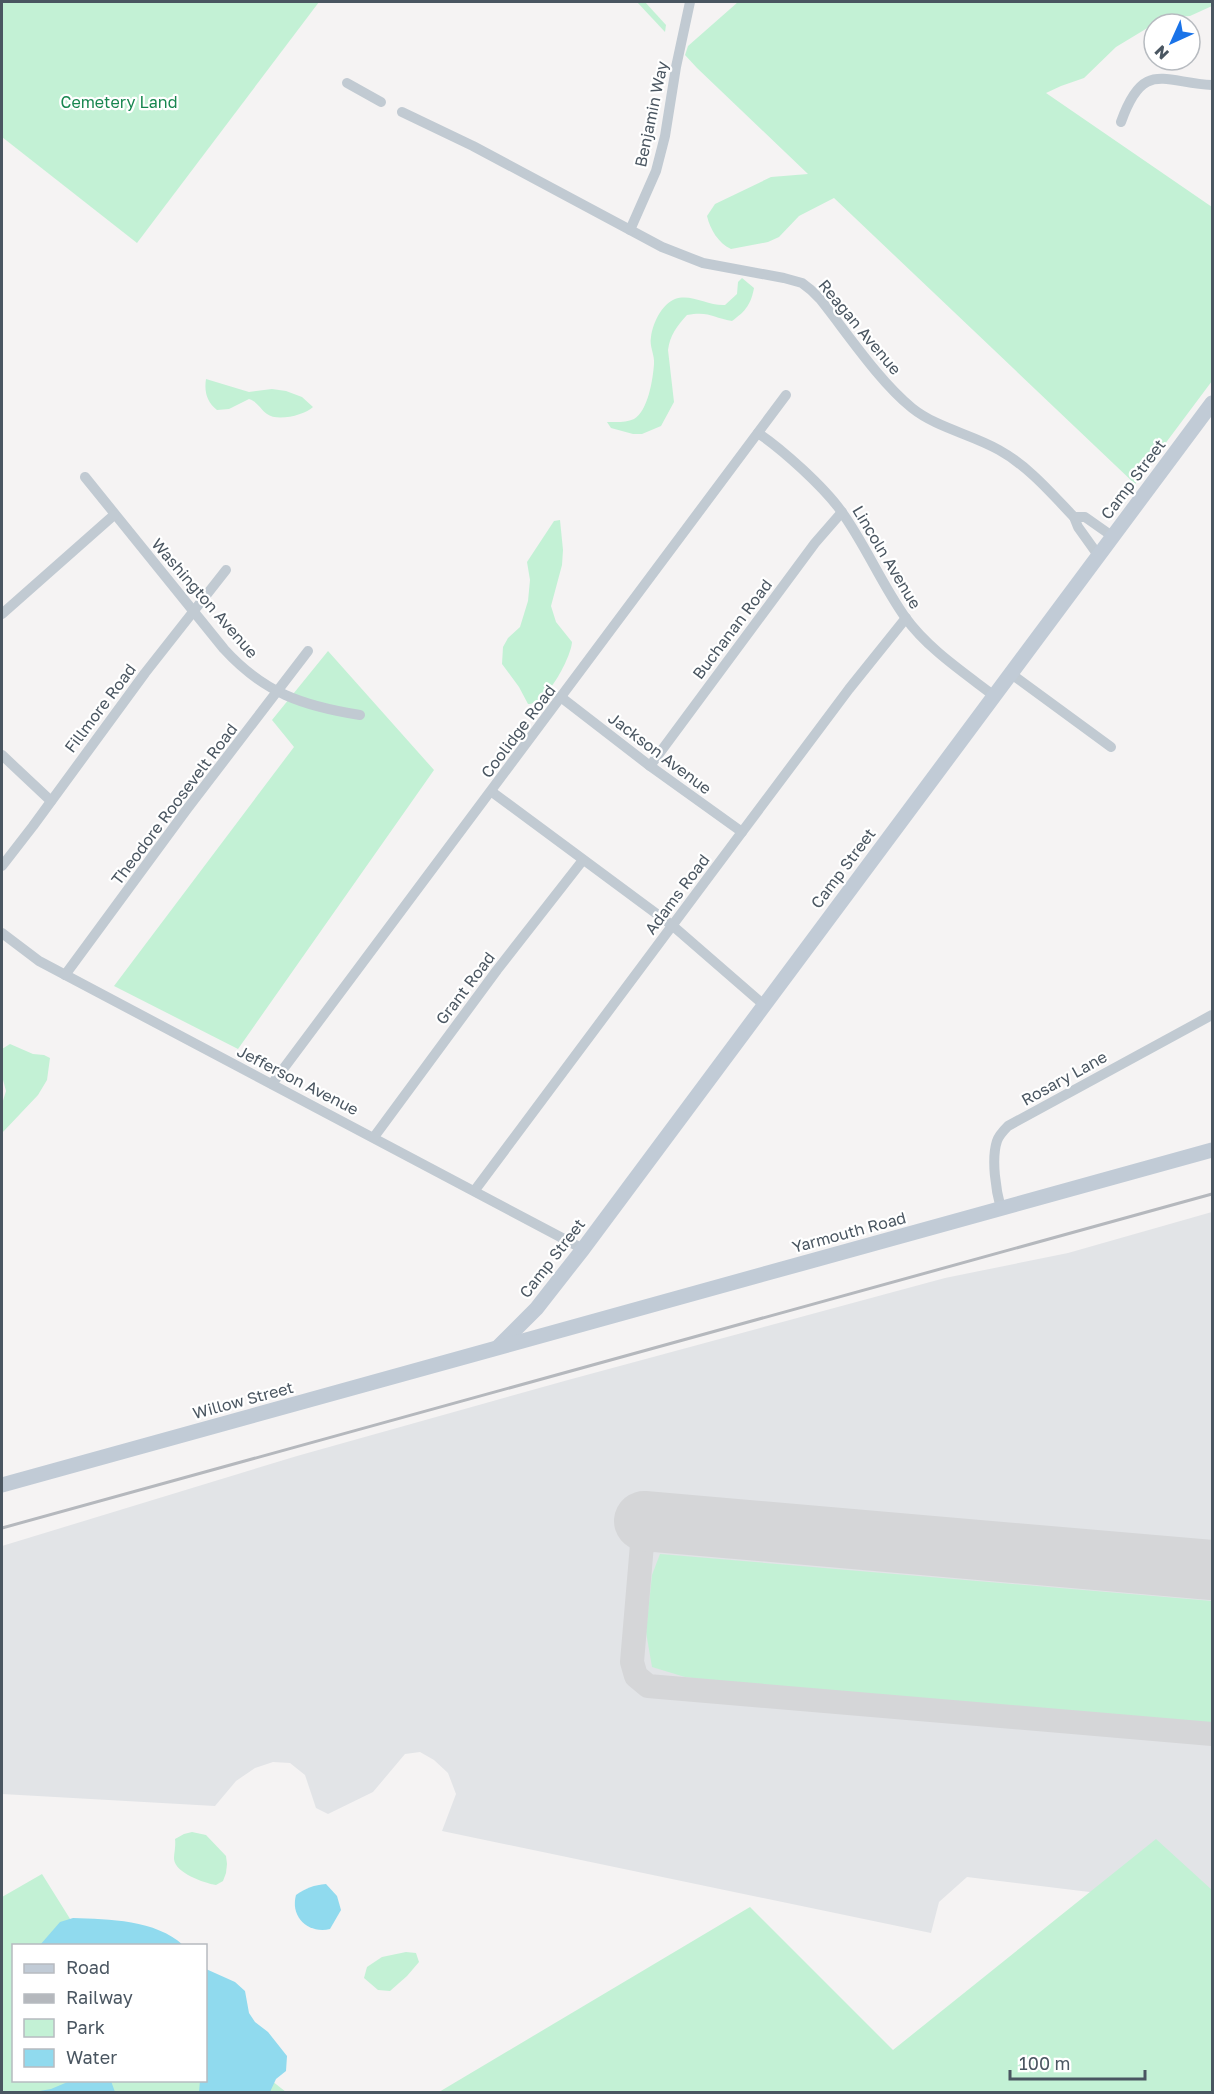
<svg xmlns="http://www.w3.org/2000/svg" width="1214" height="2094" font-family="'Golos Text',sans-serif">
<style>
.airport{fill:#e2e4e7}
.green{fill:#c3f1d5}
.water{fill:#90daee}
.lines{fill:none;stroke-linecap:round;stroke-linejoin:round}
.taxiway{stroke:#d5d6d8;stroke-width:24}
.runway{stroke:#d5d6d8;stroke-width:60}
.street{stroke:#c1cad2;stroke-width:10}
.secondary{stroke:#c1cbd6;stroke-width:15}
.rail{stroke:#b5b8bd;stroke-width:3}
.labels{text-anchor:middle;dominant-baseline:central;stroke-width:4.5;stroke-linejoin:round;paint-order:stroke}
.park-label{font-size:16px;fill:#17864f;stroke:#fff}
.street-label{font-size:16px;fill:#4a5661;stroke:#fff}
</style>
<rect width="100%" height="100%" fill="#f5f3f3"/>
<!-- airport -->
<polygon class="airport" points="1212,1212 1212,1907 967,1877 939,1902 931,1933 442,1831 456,1794 448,1773 434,1760 420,1752 405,1754 373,1792 328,1814 316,1808 305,1775 290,1763 273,1762 255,1768 236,1781 215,1806 2,1794 2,1546 297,1456 568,1380 945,1278 1068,1253"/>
<!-- green -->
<g class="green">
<polygon points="2,2 319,2 137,243 2,137"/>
<polygon points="637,2 645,2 666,25 665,32"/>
<path d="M738 2H1212V6L1190 16 1175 17 1154 24 1116 47 1084 78 1061 86 1046 93 1212 207V381L1135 484 834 198 799 216 779 237 768 242 731 249C718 243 710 229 707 216L715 204 771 177 808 174 697 68 685 55 688 46Z"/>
<path d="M742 278 754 288C751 304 746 311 732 321 713 318 710 311 687 315 677 326 670 335 668 350L674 402 661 426 642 434H633L611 428 607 422C615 422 626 423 634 419 648 411 653 379 654 364 655 355 649 346 651 337 653 323 661 305 675 299 691 293 708 306 725 305L737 294 738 282Z"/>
<path d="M206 379 249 392 272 389 286 391 302 397 313 407C305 415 277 422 267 414 260 409 258 402 249 399L229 409 217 410C207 402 204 392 206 379Z"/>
<path d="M560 520 563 550 562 565 551 606 556 622 572 642C571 658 546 705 528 704L519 687 502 664 503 647 508 638 520 627 528 601 530 580 527 562 554 521Z"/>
<polygon points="328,651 434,770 238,1049 114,986 294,747 272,720"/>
<polygon points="10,1044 33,1054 44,1055 50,1058 47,1080 38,1095 2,1133 2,1104 6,1091 2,1076 2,1049"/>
<polygon points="660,1554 1212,1601 1212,1724 730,1683 685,1677 652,1667 646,1632 652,1575"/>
<path d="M192 1832 206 1835 226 1856 227 1864 226 1873 223 1881 216 1885C204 1883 175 1873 174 1859 174 1853 176 1846 175 1839L184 1834Z"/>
<polygon points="1156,1839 1212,1890 1212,2092 439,2092 750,1907 893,2050"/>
<polygon points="42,1874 72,1922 101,1945 14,1946 14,2080 206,2080 206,2029 286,2092 2,2092 2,1897"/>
<polygon points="406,1952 416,1953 419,1962 407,1976 390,1991 378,1990 364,1978 367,1967 382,1957"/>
</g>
<!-- water -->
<g class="water">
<path d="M326 1884 337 1896 341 1910 330 1929C308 1934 290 1917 296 1895 306 1888 314 1885 326 1884Z"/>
<path d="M73 1918C109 1919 156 1920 183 1945H40L60 1922Z"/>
<polygon points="206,1969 235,1982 245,1991 249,2013 255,2022 268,2032 287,2056 286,2071 276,2079 270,2092 199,2092 200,2081 206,2080"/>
<polygon points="70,2081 111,2081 115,2092 34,2092 51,2089"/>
</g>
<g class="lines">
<!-- taxiway -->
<polyline class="taxiway" points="644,1521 632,1662 636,1676 648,1686 1212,1734"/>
<!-- runway -->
<polyline class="runway" points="644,1521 1212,1570"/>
<!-- street -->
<g class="street">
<polyline points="347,83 381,102"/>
<path d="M402 112 473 146 662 247 703 263 784 278 802 283 811 290 820 299C848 334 878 380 912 408 937 428 971 434 999 450 1028 466 1051 493 1074 517L1078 527 1098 555"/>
<path d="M1121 122C1143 60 1162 82 1212 85"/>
<polyline points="630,230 656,171 665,136 676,67 690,2"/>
<path d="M758 433C782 449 824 487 841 511 865 544 881 583 905 617 927 648 963 672 993 695"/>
<path d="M85 477 224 649C264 693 303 706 360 715"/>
<polyline points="1074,517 1085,517 1112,536"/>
<polyline points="2,614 114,515"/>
<polyline points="1010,673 1111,747"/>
<polyline points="562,698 650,766 742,832"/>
<polyline points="2,755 51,801"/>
<polyline points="650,766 815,543 842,512"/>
<polyline points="492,792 673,926 764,1005"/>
<polyline points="2,866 33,826 145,673 226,570"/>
<polyline points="2,933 39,961 583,1249"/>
<polyline points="65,975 187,809 308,651"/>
<polyline points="272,1084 786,395"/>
<polyline points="374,1137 497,970 583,860"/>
<polyline points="475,1190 742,832 849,689 906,618"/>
<path d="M1001 1209C996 1191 991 1159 997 1141 999 1135 1003 1131 1008 1126L1212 1015"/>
</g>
<!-- secondary -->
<g class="secondary">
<polyline points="498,1347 536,1309 583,1249 1212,403"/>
<polyline points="2,1485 1212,1150"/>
</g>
<!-- rail -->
<polyline class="rail" points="2,1528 1212,1194"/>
</g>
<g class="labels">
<!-- park labels -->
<g class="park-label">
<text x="119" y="102">Cemetery Land</text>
</g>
<!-- street labels -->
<g class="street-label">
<text transform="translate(651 114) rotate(-78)">Benjamin Way</text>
<text transform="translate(860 327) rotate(50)">Reagan Avenue</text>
<text transform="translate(1133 479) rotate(-53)">Camp Street</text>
<text transform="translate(887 557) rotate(59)">Lincoln Avenue</text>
<text transform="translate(205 598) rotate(49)">Washington Avenue</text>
<text transform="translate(732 629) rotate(-53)">Buchanan Road</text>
<text transform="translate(100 708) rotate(-53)">Fillmore Road</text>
<text transform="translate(518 731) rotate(-53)">Coolidge Road</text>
<text transform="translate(660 753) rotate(37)">Jackson Avenue</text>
<text transform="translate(174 804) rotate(-53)">Theodore Roosevelt Road</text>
<text transform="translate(843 868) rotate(-53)">Camp Street</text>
<text transform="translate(677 894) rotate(-53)">Adams Road</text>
<text transform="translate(465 988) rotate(-53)">Grant Road</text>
<text transform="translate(1064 1078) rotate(-29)">Rosary Lane</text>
<text transform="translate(298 1080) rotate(27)">Jefferson Avenue</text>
<text transform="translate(849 1232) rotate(-15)">Yarmouth Road</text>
<text transform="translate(552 1258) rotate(-52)">Camp Street</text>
<text transform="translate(243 1400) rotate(-15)">Willow Street</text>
</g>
</g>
<!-- border -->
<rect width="1214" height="2094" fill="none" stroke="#4a5661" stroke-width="6"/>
<!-- legend -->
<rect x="12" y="1944" width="195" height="138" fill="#ffffff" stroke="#b7bbc0" stroke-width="1.5"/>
<rect x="24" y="1964" width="30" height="9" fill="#c1cbd6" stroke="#b7bbc0" stroke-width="1.5"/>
<text x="66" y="1974" font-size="18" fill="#4a5661">Road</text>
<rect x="24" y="1994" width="30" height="9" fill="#b5b8bd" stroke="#b7bbc0" stroke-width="1.5"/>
<text x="66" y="2004" font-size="18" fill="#4a5661">Railway</text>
<rect x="24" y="2019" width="30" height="18" fill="#c3f1d5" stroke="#b7bbc0" stroke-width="1.5"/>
<text x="66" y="2034" font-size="18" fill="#4a5661">Park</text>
<rect x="24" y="2049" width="30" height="18" fill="#90daee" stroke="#b7bbc0" stroke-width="1.5"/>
<text x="66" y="2064" font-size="18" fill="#4a5661">Water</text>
<!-- north arrow -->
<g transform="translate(1172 42) rotate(225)"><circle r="28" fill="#ffffff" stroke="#b7bbc0" stroke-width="1.5"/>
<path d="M0-4.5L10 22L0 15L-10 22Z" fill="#1a73e8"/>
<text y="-9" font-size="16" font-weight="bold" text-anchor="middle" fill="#4a5661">N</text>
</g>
<!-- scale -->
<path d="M1010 2070v9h135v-9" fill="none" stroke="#4a5661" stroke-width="3"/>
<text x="1019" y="2070" font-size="18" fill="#4a5661" stroke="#ffffff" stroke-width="4.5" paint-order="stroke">100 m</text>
</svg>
